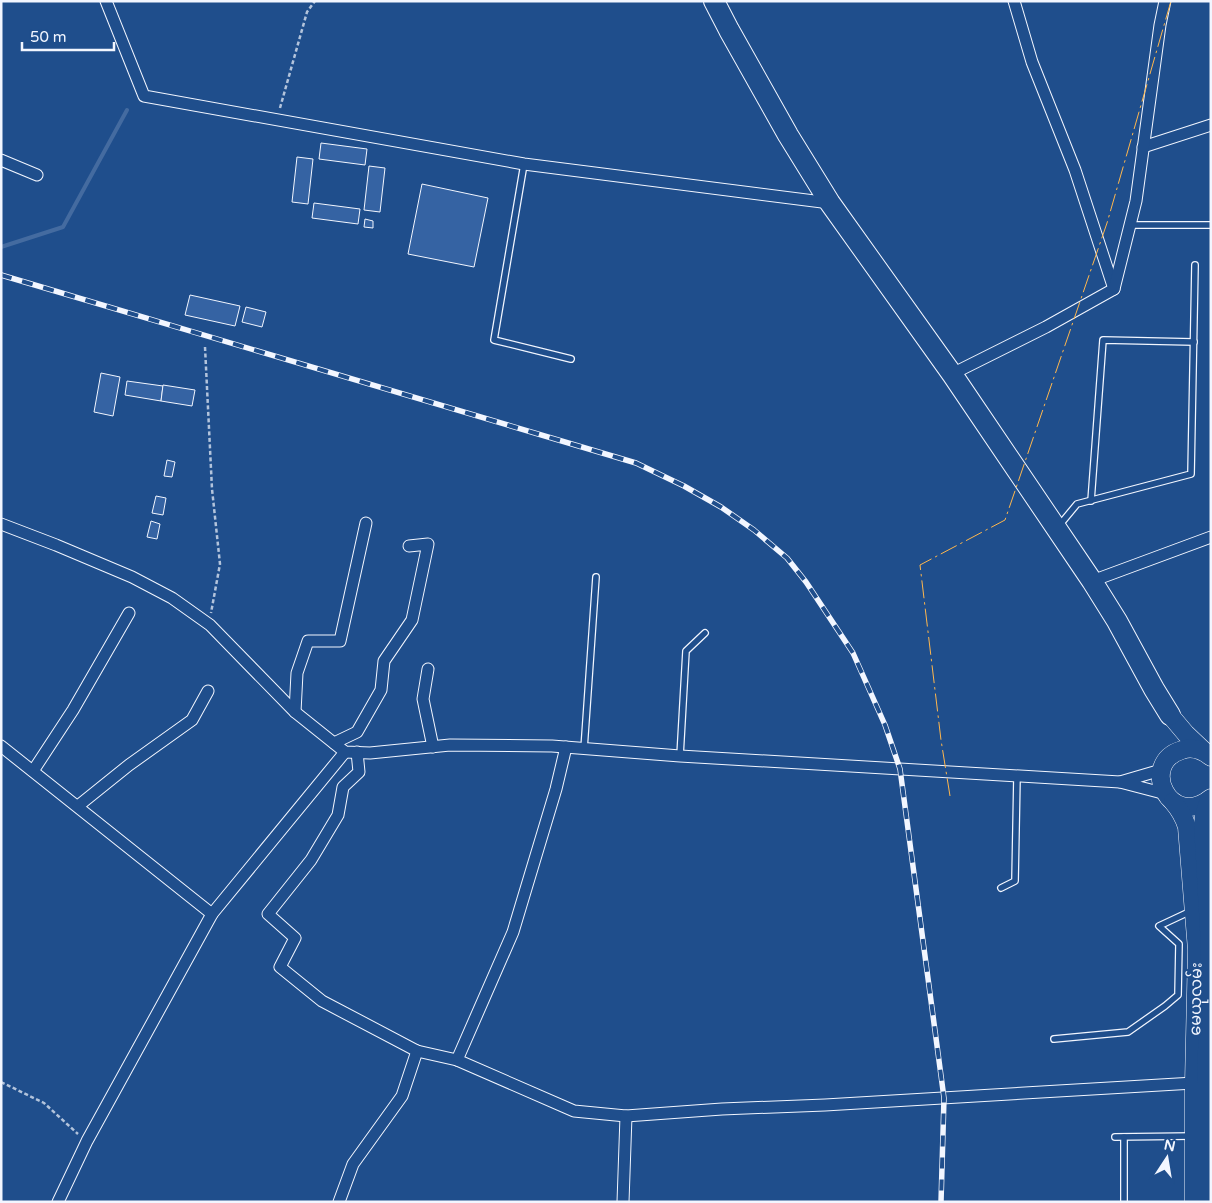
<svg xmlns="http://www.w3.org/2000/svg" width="1212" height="1203" font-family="'Varela Round','Noto Sans Myanmar',sans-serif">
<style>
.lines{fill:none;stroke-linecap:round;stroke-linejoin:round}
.stream{stroke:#446ba0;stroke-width:4}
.building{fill:#3563a3;stroke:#f2f6ff}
.lane-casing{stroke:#f2f6ff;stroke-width:8}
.street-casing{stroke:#f2f6ff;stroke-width:13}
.primary-casing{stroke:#f2f6ff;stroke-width:19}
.highway-casing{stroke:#f2f6ff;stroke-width:22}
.path{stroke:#b3c4dc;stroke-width:2.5;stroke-dasharray:4 2.5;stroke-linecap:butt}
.lane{stroke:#1f4e8c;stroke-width:5.5}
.street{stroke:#1f4e8c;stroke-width:11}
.primary{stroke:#1f4e8c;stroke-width:18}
.highway{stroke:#1f4e8c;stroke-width:20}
.rail-casing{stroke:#f2f6ff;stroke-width:5.5}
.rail{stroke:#1f4e8c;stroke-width:4;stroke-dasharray:11;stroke-linecap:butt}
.power{stroke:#ffb74d;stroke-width:1;stroke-dasharray:18 4 2.5 4;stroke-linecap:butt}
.labels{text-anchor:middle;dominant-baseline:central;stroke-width:4;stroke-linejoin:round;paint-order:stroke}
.street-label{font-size:16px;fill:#f2f6ff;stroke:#1f4e8c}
</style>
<rect width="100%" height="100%" fill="#1f4e8c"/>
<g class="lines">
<!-- stream -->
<polyline class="stream" points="1,247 63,227 127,110"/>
</g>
<!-- building -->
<g class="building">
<polygon points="321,143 367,149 365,165 319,159"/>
<polygon points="297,157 313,159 308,204 292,202"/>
<polygon points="369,166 385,168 380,212 364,210"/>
<polygon points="422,184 488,198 474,267 408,254"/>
<polygon points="314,203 360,209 358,224 312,218"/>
<polygon points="365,219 373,221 373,228 364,227"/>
<polygon points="190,295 240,306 235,326 185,315"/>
<polygon points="246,307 266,312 262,327 242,322"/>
<polygon points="101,373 120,377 113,416 94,412"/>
<polygon points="127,381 163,386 161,401 125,395"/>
<polygon points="163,385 195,390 192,406 161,401"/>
<polygon points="167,460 175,462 172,477 164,476"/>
<polygon points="156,496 166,498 163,515 152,513"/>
<polygon points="151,521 160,524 157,539 147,537"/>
</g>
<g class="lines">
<!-- lane casing -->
<g class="lane-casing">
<g id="lane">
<polyline points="524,164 494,340 571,359"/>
<polyline points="1130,225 1211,225"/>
<polyline points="1091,501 1103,340 1194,342"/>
<polyline points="1058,527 1077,504 1191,474 1195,265"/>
<polyline points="584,749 596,577"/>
<polyline points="680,756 686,651 705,633"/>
<polyline points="1001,888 1015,881 1017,776"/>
<polyline points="1054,1039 1128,1032 1165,1006 1178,995 1179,944 1159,926 1191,911"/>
<polyline points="1115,1137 1193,1136"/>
<polyline points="1124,1202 1124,1137"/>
</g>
</g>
<!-- street casing -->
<g class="street-casing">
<g id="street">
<polyline points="106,1 144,96 524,164 830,203"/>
<polyline points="1014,1 1032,62 1075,170 1114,289"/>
<polyline points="1143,147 1211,125"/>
<polyline points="1,160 37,175"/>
<polyline points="952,374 1046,327 1114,289 1136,201 1160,25 1165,1"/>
<polyline points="1,524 56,545 132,577 172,598 210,625 295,712 345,752 370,753 450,745 552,746 680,756 1120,782"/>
<polyline points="1092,581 1211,537"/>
<polyline points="428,669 423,699 433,747"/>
<polyline points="295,712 297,673 308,641 340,641 366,523"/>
<polyline points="334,743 357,732 381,690 384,661 412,620 428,544 409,546"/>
<polyline points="1,746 212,914"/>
<polyline points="357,752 359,772 343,787 338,815 311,860 268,914 295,938 280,967 322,1001 417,1051 457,1060 574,1111 626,1116 722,1109 825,1105 1194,1083"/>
<polyline points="1161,770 1120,782 1166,794"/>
<polyline points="33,771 73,710 129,613"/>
<polyline points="78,806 129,765 192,720 208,691"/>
<polyline points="457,1060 513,932 556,789 566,747"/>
<polyline points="58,1202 87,1141 212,914 345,752"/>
<polyline points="339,1202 353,1164 402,1096 417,1051"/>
<polyline points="623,1202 626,1116"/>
</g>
</g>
<!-- primary casing -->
<g class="primary-casing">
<g id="primary">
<polyline points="1170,715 1186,734 1204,751"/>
<path d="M1211 757C1202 750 1193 746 1182 750 1138 763 1170 831 1211 798"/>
<path d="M1173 802C1180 810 1184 817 1187 827L1197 950 1194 1083V1202"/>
<polyline points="1206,1202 1206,1084 1210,948 1203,825 1204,816 1209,800"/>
</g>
</g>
<!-- highway casing -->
<g class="highway-casing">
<polyline id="highway" points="714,1 729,30 788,135 830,203 952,374 1092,581 1117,621 1154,689 1170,715"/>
</g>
<!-- path -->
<g class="path">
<polyline points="280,108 307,12 315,1"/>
<polyline points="205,347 212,489 220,564 211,613"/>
<polyline points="1,1082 44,1103 78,1134"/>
</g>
<!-- lane -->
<use href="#lane" class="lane"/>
<!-- street -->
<use href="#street" class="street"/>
<!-- primary -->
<use href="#primary" class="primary"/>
<!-- highway -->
<use href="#highway" class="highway"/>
<!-- rail casing -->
<g class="rail-casing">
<polyline id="rail" points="1,275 636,463 684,486 721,507 754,530 787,558 806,582 853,653 885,725 900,769 944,1098 941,1202"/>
</g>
<!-- rail -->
<use href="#rail" class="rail"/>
<!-- power -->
<polyline class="power" points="950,796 941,740 920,565 1005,520 1107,223 1171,1"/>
</g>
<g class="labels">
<!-- street labels -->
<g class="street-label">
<text transform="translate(1196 999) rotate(-89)">မေယုလမ်း</text>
</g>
</g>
<!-- border -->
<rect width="1212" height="1203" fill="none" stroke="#f2f6ff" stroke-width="5"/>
<!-- north arrow -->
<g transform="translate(1167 1158) rotate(12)" stroke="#1f4e8c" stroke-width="4" paint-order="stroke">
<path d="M0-4L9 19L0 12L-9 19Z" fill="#f2f6ff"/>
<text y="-8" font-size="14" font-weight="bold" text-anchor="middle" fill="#f2f6ff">N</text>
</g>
<!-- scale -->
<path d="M22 42v8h92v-8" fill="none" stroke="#f2f6ff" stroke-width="2.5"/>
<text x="30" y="42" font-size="15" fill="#f2f6ff" stroke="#1f4e8c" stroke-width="4" paint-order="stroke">50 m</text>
</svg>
